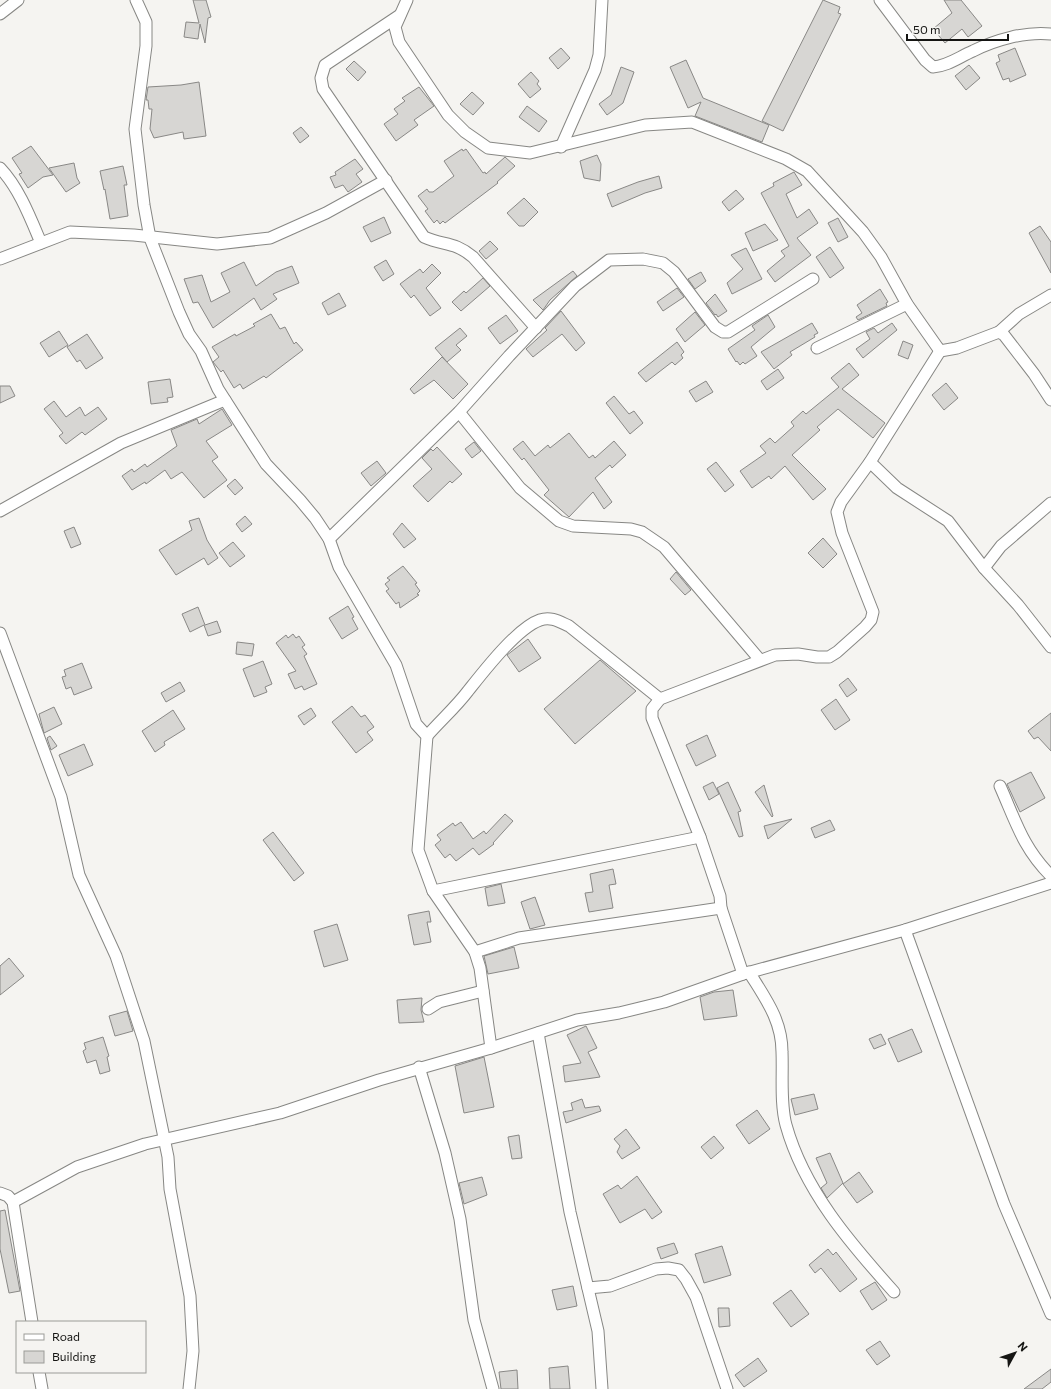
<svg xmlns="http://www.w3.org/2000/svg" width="1051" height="1389" font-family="Commissioner,sans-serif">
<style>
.building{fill:#d7d6d3;stroke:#898886}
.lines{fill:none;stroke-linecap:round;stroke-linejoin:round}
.minor-casing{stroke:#878784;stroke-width:13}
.minor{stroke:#fff;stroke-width:11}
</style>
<rect width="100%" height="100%" fill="#f5f4f1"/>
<!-- building -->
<g class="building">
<polygon points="193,0 206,0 211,17 208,18 205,43 200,24 198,39 184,37 186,22 199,23"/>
<polygon points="823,0 840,7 838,13 841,14 783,131 762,121"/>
<polygon points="944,0 961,0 982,26 968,37 962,29 945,43 933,29 952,13"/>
<polygon points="561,48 570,58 558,69 549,58"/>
<polygon points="1015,48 1026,75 1010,82 1009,78 1003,80 996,63 1000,61 998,55"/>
<polygon points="686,60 703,98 769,125 762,142 695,116 701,102 688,108 670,67"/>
<polygon points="354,61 366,72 358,81 346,69"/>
<polygon points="969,65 980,78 966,90 955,76"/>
<polygon points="621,67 634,72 623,103 607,115 599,104 611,95"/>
<polygon points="531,72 539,81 537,84 541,89 530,98 518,84"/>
<polygon points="199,82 206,136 184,139 183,132 154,138 150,129 152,109 149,109 148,100 146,100 148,87 181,85"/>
<polygon points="419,87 434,106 414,120 418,125 396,141 384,124 398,114 394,109 405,101 402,98"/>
<polygon points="472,92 484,103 473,115 460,104"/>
<polygon points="527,106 547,121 539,132 519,117"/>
<polygon points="301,127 309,136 300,143 293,133"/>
<polygon points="31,146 53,175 43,177 28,188 19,174 22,173 12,158"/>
<polygon points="462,149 463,151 466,149 483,173 485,172 486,174 505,157 515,166 497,182 498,183 445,223 443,221 440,224 437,220 434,223 425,211 428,209 418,196 427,189 429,192 433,192 454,176 444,161"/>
<polygon points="597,155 601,164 600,181 584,178 580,161"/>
<polygon points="355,159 363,169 356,174 362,182 348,192 343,185 335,188 330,177 336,175 335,172"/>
<polygon points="74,163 77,178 80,183 66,192 49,168"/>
<polygon points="123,166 127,185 124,185 128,216 110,219 105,189 104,190 100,171"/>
<polygon points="794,172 802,185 786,194 797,218 809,209 818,223 797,238 811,255 775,282 767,271 785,256 781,251 789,246 761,193 774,186 773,183"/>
<polygon points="659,176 662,188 645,193 612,207 607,194 638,182"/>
<polygon points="736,190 744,199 729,211 722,202"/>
<polygon points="524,198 538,212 524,226 519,226 507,213"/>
<polygon points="384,217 391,233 371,242 363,227"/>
<polygon points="838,218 848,237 838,242 828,223"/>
<polygon points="765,224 778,240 753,251 745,233"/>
<polygon points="1040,226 1051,242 1051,273 1029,233"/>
<polygon points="490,241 498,249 486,259 479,251"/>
<polygon points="830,247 844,268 830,278 816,257"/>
<polygon points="746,248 762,279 732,294 727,283 743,269 731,255"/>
<polygon points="386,260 394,274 383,281 374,267"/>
<polygon points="244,262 256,286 276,272 292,266 299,283 273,294 277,299 261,310 254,298 213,328 198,302 193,303 184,279 202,275 211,302 230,292 221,273"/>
<polygon points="432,264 441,273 426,288 441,308 430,316 414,295 411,298 400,284 420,269 423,273"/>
<polygon points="573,271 577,276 550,300 543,310 533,300"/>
<polygon points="701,272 706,281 695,289 688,279"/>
<polygon points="483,278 490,286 461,311 452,302 464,291 466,293"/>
<polygon points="677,288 684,297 663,311 657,302"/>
<polygon points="880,289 888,302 886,303 887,306 858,320 856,317 862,313 857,305"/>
<polygon points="339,293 346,306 328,315 322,303"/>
<polygon points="715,294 727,311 718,317 716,314 715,315 706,303"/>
<polygon points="561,311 585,343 576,351 562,334 533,357 526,349 547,330 545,328"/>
<polygon points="695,312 705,325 685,342 676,329"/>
<polygon points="271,314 280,329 285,327 294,344 296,342 303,350 266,378 264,376 243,389 240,384 234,388 223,370 221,372 213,362 219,357 212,347 235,334 236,336 255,326 253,324"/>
<polygon points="506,315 518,331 500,344 488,328"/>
<polygon points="768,315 775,327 751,347 757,356 745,364 743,362 740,365 737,361 736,362 728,349 755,330 752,326"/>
<polygon points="812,323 818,333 814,335 815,337 790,352 792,355 774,369 761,352"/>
<polygon points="892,323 897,330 863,358 856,349 870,339 866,332 874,328 878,333"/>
<polygon points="460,328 467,336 456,345 461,350 447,362 435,348"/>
<polygon points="59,331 68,345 49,357 40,343"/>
<polygon points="87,334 103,358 86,369 80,360 77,362 67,347"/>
<polygon points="903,341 913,345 908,359 898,355"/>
<polygon points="677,342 684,352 681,355 683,358 675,365 672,362 646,382 638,373"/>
<polygon points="442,357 468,384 453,399 434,380 414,394 410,389"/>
<polygon points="849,363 859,375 842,389 885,423 873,438 838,409 817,427 820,430 792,455 826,489 813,500 785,466 771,479 769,476 752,488 740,471 766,453 760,446 770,438 775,443 794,426 791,422 803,411 806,414 839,387 831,378"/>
<polygon points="778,369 784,378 767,390 761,381"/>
<polygon points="170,379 173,397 167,398 168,402 151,404 148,382"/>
<polygon points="706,381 713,392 696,402 689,391"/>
<polygon points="946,383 958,398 944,410 932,395"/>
<polygon points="0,386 10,386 15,396 0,403"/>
<polygon points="614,396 629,414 634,411 643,423 630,434 606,403"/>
<polygon points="54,401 66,417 80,407 85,416 98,407 107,419 85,435 82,432 66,444 59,436 63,433 44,409"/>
<polygon points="222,409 232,425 206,441 218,457 212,461 227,480 204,498 182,472 171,479 165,470 146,484 145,482 132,490 122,476 132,469 134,472 145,464 147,467 177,446 171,430 197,419 199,424"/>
<polygon points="569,433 589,458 593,455 595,458 614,441 626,455 612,468 610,465 595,478 612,502 604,509 593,492 569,517 544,495 549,490 524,458 522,460 513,449 523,441 535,456 548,445 550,448"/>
<polygon points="474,442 481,451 472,458 465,449"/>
<polygon points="437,447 462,474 452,483 450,481 428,502 413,486 432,469 422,458 431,449 433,451"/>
<polygon points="377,461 386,473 371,486 361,473"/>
<polygon points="716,462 734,485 725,492 707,469"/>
<polygon points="235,479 243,488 235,495 227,486"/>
<polygon points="245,516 252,524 242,532 236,524"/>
<polygon points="199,518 207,540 218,558 208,565 204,558 176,575 159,550 192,530 189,521"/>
<polygon points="402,523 416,539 404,548 393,534"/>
<polygon points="74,527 81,544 71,548 64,531"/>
<polygon points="823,538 837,554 823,568 808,553"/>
<polygon points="233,542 245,556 230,567 219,553"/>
<polygon points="403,566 417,583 415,584 420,591 417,594 419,595 400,608 399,602 396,604 386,591 389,589 385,584 390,580 387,578"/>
<polygon points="676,572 691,590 685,595 670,579"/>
<polygon points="348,606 354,617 352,618 358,629 342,639 329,618"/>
<polygon points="198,607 205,625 217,621 221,632 208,636 204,625 190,632 182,614"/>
<polygon points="293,634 296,638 299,636 305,645 302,647 307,654 304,656 317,684 304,690 302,686 295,689 288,674 296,671 276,643 286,635 288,638"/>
<polygon points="528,639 541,658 519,672 507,655"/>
<polygon points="237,642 254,644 252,656 236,654"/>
<polygon points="600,660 636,691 575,744 544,709"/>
<polygon points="263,661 272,684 265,687 267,692 254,697 243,669"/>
<polygon points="82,663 92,688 74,695 71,687 66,689 62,677 66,676 64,670"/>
<polygon points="848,678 857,690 847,697 839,685"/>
<polygon points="180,682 185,691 166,702 161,693"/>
<polygon points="836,699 850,720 835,730 821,710"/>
<polygon points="352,706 361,717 365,715 374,727 367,732 373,740 356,753 332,722"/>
<polygon points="54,707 62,724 44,733 39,714"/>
<polygon points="311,708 316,716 304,725 298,716"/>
<polygon points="173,710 185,729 164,742 165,745 155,752 142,731"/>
<polygon points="1051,713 1051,751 1038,737 1034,739 1028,731"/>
<polygon points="707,735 716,756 696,766 686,745"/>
<polygon points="50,736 57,746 51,750 47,738"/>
<polygon points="84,744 93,765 68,776 59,755"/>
<polygon points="1031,772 1045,798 1020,812 1007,784"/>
<polygon points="713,782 719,794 709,800 703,787"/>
<polygon points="728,782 741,811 738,812 743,836 739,837 717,788"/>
<polygon points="764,785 773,816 772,817 755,792"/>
<polygon points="505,814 513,821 493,843 494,844 479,855 473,848 456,861 450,854 445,858 435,845 441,840 437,835 453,823 455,826 461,822 473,839 484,831 486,834"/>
<polygon points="792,819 768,839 764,826"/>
<polygon points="830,820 835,830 815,838 811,828"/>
<polygon points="273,832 304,873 294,881 263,840"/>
<polygon points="613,869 616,884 609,885 613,908 589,912 585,893 593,892 590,874"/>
<polygon points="501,884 505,903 488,906 485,888"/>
<polygon points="535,897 545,925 530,929 521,902"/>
<polygon points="429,911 431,922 427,922 431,942 414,945 408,915"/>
<polygon points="337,924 348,960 324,967 314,931"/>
<polygon points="514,947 519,968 488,974 484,956"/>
<polygon points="9,958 24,976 0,995 0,966"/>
<polygon points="733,990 737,1016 704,1020 700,997 714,992"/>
<polygon points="422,998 421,1010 424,1022 399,1023 397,1000"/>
<polygon points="127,1011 133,1031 115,1036 109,1016"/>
<polygon points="586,1026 597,1048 588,1052 600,1077 565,1082 563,1066 581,1063 567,1035"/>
<polygon points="912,1029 922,1052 898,1062 888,1039"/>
<polygon points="881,1034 886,1044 874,1049 869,1039"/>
<polygon points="103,1037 109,1056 107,1057 110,1071 100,1074 96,1060 87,1063 83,1051 86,1049 84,1043"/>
<polygon points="484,1057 494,1107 464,1113 455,1066"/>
<polygon points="814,1094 818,1109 795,1115 791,1099"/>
<polygon points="582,1099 585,1108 599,1106 601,1111 566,1123 563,1112 573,1110 571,1103"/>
<polygon points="757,1110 770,1129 749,1144 736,1125"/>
<polygon points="626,1129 640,1148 622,1159 617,1152 620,1146 614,1139"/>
<polygon points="519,1135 522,1158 512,1159 508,1137"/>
<polygon points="714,1136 724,1148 711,1159 701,1147"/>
<polygon points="830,1153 843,1183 827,1198 821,1188 827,1183 816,1158"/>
<polygon points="859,1172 873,1192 857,1203 843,1184"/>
<polygon points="637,1176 662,1212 652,1219 645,1209 620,1223 603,1194 618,1185 621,1189"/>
<polygon points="482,1177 487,1195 464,1204 459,1183"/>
<polygon points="5,1210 20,1291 9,1293 0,1249 0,1211"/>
<polygon points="674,1243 678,1253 661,1259 657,1248"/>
<polygon points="722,1246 731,1275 704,1283 695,1254"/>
<polygon points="828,1249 833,1255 836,1252 857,1279 840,1292 821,1268 815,1273 809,1265"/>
<polygon points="875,1282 887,1300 872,1310 860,1291"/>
<polygon points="573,1286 577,1306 557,1310 552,1290"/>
<polygon points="791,1290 809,1314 791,1327 773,1303"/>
<polygon points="718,1308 729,1308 730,1326 719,1327"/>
<polygon points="880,1341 890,1356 877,1365 866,1350"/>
<polygon points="758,1358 767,1371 744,1387 735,1375"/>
<polygon points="568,1366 570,1389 550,1389 549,1368"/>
<polygon points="1051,1369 1051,1382 1042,1389 1024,1389"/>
<polygon points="517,1370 518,1389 501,1389 499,1372"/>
</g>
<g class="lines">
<!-- minor casing -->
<g class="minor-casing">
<g id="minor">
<polyline points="136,0 146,22 146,46 135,129 144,205 150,238 179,312 189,334 201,351 218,389 266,464 300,500 315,518 329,539 339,567 396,665 416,724 427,736 418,850 433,891 475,952 480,968 491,1048"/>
<polyline points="407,0 395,27 399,42 448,115 465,132 488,148 530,153 645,125 692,122 786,159 807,171 863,232 881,257 907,304 940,351 957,348 999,332 1004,335 1034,374 1051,400"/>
<path d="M880 0 925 60 933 67C948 66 959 57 973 51 995 40 1026 31 1051 34"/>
<polyline points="0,14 18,0"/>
<path d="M400 15 325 65 321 78 323 89 424 237C444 246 454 241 473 257L536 328"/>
<polyline points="561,147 595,70 599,55 602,0"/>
<path d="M0 168C19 188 30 217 41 243"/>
<polyline points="0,259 70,232 134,235 217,244 270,238 326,213 386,180"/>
<polyline points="999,332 1019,314 1051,295"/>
<polyline points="817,348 907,304"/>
<polyline points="459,412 520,488 559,521 573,526 631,529 642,532 664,547 760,660"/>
<polyline points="870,462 897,488 948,521 984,568 1018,605 1051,647"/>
<polyline points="0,511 121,443 225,400"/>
<polyline points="329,539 459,412 509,356 575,286 609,260 643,259 663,263 674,272 715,327 723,332 728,332 813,279"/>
<polyline points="984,568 1001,546 1051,503"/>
<polyline points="0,633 61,797 79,875 116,956 144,1041 168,1157 170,1189 190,1296 193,1351 189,1389"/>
<path d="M427 736C440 721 456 707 468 691 484 671 517 628 540 620 551 616 560 622 569 626L660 699"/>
<path d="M1000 786C1016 822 1023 848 1051 876"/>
<polyline points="433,891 700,837"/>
<polyline points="905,930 1004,1204 1051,1314"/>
<polyline points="475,952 519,938 721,908"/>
<path d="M749 972C765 998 782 1020 782 1052 783 1075 780 1103 786 1125 804 1190 850 1243 894 1292"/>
<polyline points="743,974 721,908 720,896 700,837 652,718 652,709 660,699 775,655 798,654 817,657 829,657 837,652 865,627 871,620 873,612 842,533 837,512 841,502 870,462 940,351"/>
<polyline points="428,1009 439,1002 483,991"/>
<polyline points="538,1033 570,1212 598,1331 602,1389"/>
<polyline points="419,1067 445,1153 460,1219 474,1320 493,1389"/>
<polyline points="0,1193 8,1196 13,1202 32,1322"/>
<polyline points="13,1202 77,1167 145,1144 280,1113 379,1080 491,1048 577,1020 619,1013 664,1002 743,974 905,930 1051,883"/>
<polyline points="588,1288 610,1286 656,1269 668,1268 679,1270 686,1279 696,1297 727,1389"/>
<polyline points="39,1372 42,1389"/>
</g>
</g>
<!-- minor -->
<use href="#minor" class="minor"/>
</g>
<!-- legend -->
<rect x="16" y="1321" width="130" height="52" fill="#f5f4f1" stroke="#9b9b98"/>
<rect x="24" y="1334" width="20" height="6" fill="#ffffff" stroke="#9b9b98"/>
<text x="52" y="1341" font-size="12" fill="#151513">Road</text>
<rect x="24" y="1351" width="20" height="12" fill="#d7d6d3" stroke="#9b9b98"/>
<text x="52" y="1361" font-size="12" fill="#151513">Building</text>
<!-- north arrow -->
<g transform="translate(1015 1353) rotate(50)" stroke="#f5f4f1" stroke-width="3" paint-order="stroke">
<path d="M0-3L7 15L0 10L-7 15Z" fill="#151513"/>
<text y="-6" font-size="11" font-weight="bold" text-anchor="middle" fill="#151513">N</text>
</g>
<!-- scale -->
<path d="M907 34v6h101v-6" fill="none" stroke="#151513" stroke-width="2"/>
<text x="913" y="34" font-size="12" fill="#151513" stroke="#f5f4f1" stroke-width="3" paint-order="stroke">50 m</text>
</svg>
